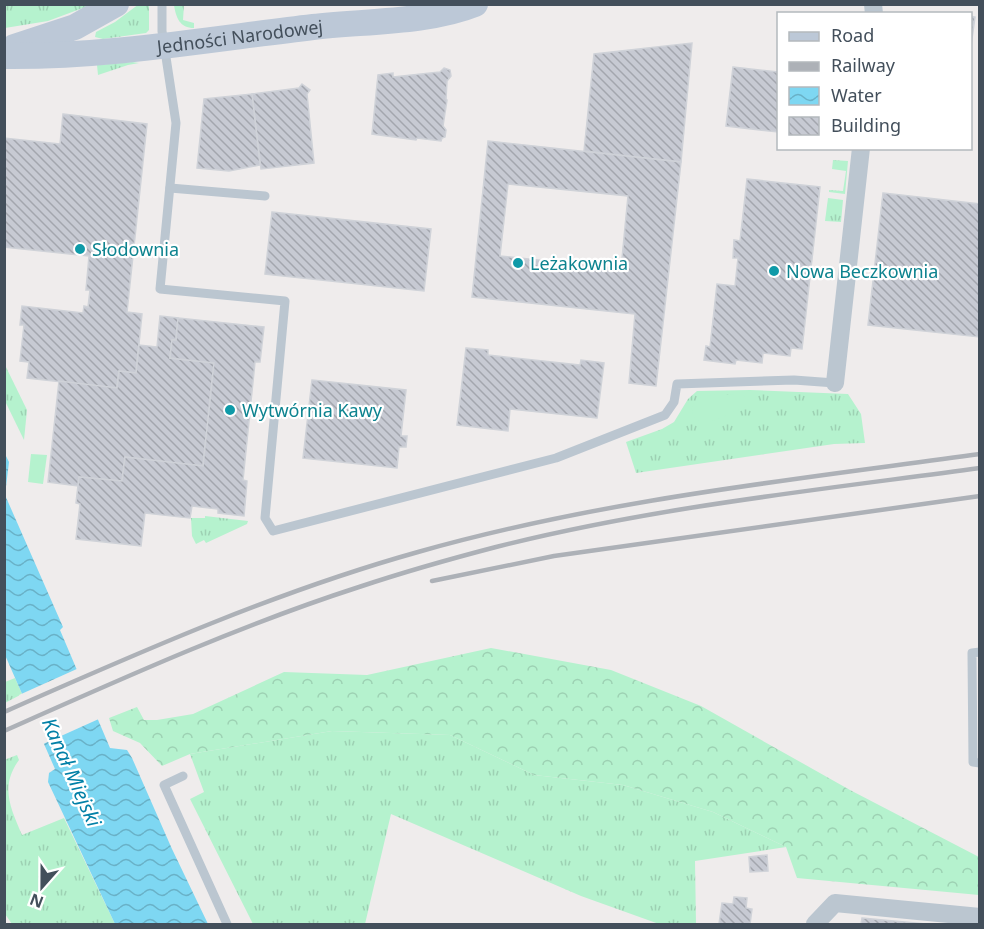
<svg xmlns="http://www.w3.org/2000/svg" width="984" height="929" font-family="'Noto Sans',sans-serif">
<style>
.grass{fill:url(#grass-tufts)}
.forest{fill:url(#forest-crowns)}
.park{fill:#b5f2ce}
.water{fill:url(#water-waves)}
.pier{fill:#efecec}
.building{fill:url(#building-back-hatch);stroke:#cfd2d8;stroke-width:1.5;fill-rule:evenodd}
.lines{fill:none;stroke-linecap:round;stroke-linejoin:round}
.lane{stroke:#bbc6d0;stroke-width:9}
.street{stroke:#bbc6d0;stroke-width:18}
.secondary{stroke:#bcc8d7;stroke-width:26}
.rail{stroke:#adb1b7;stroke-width:4.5}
.culture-dot{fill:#0f9aa8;stroke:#fff;stroke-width:2}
.labels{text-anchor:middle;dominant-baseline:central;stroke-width:4.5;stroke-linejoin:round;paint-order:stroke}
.street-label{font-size:18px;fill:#434f5b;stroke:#fff}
.culture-label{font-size:18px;fill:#0d838f;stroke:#fff;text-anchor:start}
.water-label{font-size:20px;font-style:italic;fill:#0280a7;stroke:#fff}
</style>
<defs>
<pattern id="grass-tufts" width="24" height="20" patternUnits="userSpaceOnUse" patternTransform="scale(1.5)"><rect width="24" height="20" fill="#b5f2ce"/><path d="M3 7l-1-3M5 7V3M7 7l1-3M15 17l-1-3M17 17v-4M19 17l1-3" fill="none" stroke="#9dd1b3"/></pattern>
<pattern id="forest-crowns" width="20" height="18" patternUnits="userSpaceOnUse" patternTransform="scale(1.5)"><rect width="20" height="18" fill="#b5f2ce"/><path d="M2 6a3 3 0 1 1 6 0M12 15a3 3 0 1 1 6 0" fill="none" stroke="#9dd1b3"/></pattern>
<pattern id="water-waves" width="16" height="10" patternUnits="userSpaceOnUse" patternTransform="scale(1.5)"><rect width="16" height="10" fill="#7ed7f2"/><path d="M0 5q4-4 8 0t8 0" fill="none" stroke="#69b1c7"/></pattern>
<pattern id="building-back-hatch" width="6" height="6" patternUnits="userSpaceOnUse" patternTransform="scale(1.5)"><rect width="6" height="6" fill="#c7cad3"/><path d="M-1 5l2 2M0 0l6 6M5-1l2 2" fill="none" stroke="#a3a6ae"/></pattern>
</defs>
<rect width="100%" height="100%" fill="#efecec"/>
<!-- grass -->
<g class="grass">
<polygon points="139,4 149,5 149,30 146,33 103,39 95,37 96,32 115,22"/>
<polygon points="4,5 91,5 48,21 5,28"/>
<path d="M174 5H191H184L183 20 194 23V28C180 28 176 18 174 5Z"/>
<polygon points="132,62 139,63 128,65 98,75 97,65"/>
<polygon points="833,160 848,161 845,194 829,192 829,190 843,191 846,171 832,169"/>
<polygon points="828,198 843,200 841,222 825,221"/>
<polygon points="4,363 27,410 24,440 5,401"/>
<polygon points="750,390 848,394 861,414 865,443 834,444 636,473 626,442 662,429 674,422 688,399 697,391"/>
<polygon points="205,516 248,521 247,524 206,543 204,540 196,544 192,536 191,518 205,518"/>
<polygon points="15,678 22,694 5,703 5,682"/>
<polygon points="332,731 450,735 534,775 623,785 713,812 786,847 695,861 696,924 659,924 581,896 391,814 365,924 253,924 190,799 204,792 190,754"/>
<path d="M17 755 19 760C0 786 10 807 22 835L64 818 115 924H12L5 914 4 760Z"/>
</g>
<!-- forest -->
<polygon class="forest" points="491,648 611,670 701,706 850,790 979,857 979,895 797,878 786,847 713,812 623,785 534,775 450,735 332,731 190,754 162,766 140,743 113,731 109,718 137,707 144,720 157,720 193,714 284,672 367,675"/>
<!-- park -->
<g class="park">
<path d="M743 395 748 400V406L710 422H700C696 419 692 416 692 410 691 390 730 395 743 395Z"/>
<polygon points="31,454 47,455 43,484 28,482"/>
</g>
<!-- water -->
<polygon class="water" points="4,452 9,462 5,495 63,627 60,630 110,748 127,750 132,758 172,849 208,924 115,924 48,782 49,773 55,769 5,655"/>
<!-- pier -->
<polygon class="pier" points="79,668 101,718 41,745 19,695"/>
<!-- building -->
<g class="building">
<polygon points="970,16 975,17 970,53"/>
<polygon points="692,43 681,162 584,151 594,54"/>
<polygon points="733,67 778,72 778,132 726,126"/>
<polygon points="444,68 450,70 451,76 447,81 446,99 447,100 443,126 446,130 445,137 442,138 441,141 417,138 416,140 372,134 378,75 393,73 393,77 440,72"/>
<polygon points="302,84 310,90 307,94 314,163 261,169 252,94 299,88"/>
<polygon points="252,94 260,165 229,171 197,168 204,99"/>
<polygon points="63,114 147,124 127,312 142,314 136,373 119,371 117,388 27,378 29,362 20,361 24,325 20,325 22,306 83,313 84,306 88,307 90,290 86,290 89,256 4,247 4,138 60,144"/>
<path d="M488 141 681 162 656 386 629 383 635 314 472 297ZM508 184 628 196 621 269 500 256Z"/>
<polygon points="747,179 820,187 802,349 791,348 790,356 763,353 762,363 736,360 735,364 704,360 706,346 710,347 717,284 735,286 738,258 733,258 734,240 740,241"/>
<polygon points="883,193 980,204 980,337 868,325"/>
<polygon points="272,212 431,229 424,291 265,274"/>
<polygon points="160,316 178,318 176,340 172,340 170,358 214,363 203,466 125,457 122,481 79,477 78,486 48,482 59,381 117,388 119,371 136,373 139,345 157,347"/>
<polygon points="178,318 264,327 260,362 255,362 243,480 247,481 244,516 218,513 218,509 192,506 190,518 145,513 141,546 76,539 80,504 76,503 79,477 122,481 125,457 203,466 214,363 170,358 172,340 176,340"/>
<polygon points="466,348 488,350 488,355 580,365 581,360 604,363 597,418 510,409 508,431 457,425"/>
<polygon points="312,380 406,390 401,436 407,436 406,447 399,447 397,468 303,458"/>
<polygon points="767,855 768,871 750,872 749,857"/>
<polygon points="734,897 747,898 746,908 752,909 750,924 719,924 722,903 733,904"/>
<polygon points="862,918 926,924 861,924"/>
</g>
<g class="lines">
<!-- lane -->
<g class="lane">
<polyline points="162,4 162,31 176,123 160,289 285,301 265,518 273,531 556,458 665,415 674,402 677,384 794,380 835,383"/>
<polyline points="170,188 265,196"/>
<polyline points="980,652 972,653 973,762 980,763"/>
<polyline points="183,776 164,785 227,924"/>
</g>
<!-- street -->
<g class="street">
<polyline points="873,4 874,14"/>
<polyline points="835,383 861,148"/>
<polyline points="815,924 835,903 980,917"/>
</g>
<!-- secondary -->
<g class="secondary">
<polyline points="14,47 75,27 116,4"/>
<path id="s1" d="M4 56C108 57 211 39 313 27 363 21 428 23 475 4"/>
</g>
<!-- rail -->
<g class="rail">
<polyline points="432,581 554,556 980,496"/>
<path d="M4 712C140 652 275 592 418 552 601 500 791 480 980 454"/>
<path d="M4 731C121 679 238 626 359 587 404 572 450 559 496 547 654 507 818 490 980 468"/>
</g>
</g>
<!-- markers -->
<g class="culture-dot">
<circle cx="80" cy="249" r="6"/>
<circle cx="518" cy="263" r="6"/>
<circle cx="774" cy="271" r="6"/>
<circle cx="230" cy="410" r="6"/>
</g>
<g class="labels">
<!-- street labels -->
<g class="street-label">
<text stroke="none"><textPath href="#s1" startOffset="237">Jedności Narodowej</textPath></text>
</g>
<!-- culture labels -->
<g class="culture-label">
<text x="92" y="249">Słodownia</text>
<text x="530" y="263">Leżakownia</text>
<text x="786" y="271">Nowa Beczkownia</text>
<text x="242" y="410">Wytwórnia Kawy</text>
</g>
<!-- water labels -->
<g class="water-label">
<text transform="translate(72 772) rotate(66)">Kanał Miejski</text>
</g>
</g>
<!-- border -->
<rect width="984" height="929" fill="none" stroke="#434f5b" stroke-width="12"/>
<!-- legend -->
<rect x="777" y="12" width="195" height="138" fill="#ffffff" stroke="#b4b9bd" stroke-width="1.5"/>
<rect x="789" y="32" width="30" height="9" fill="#bcc8d7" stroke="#b4b9bd" stroke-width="1.5"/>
<text x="831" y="42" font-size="18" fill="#434f5b">Road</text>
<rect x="789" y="62" width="30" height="9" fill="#adb1b7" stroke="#b4b9bd" stroke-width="1.5"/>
<text x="831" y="72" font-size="18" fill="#434f5b">Railway</text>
<rect x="789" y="87" width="30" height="18" fill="url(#water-waves)" stroke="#b4b9bd" stroke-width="1.5"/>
<text x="831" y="102" font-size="18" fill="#434f5b">Water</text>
<rect x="789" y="117" width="30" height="18" fill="url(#building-back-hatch)" stroke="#b4b9bd" stroke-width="1.5"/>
<text x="831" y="132" font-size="18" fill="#434f5b">Building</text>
<!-- north arrow -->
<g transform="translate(42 887) rotate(201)" stroke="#ffffff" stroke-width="4.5" paint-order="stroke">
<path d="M0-4.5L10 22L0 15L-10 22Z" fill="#434f5b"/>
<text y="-9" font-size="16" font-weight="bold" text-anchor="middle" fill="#434f5b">N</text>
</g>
</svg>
